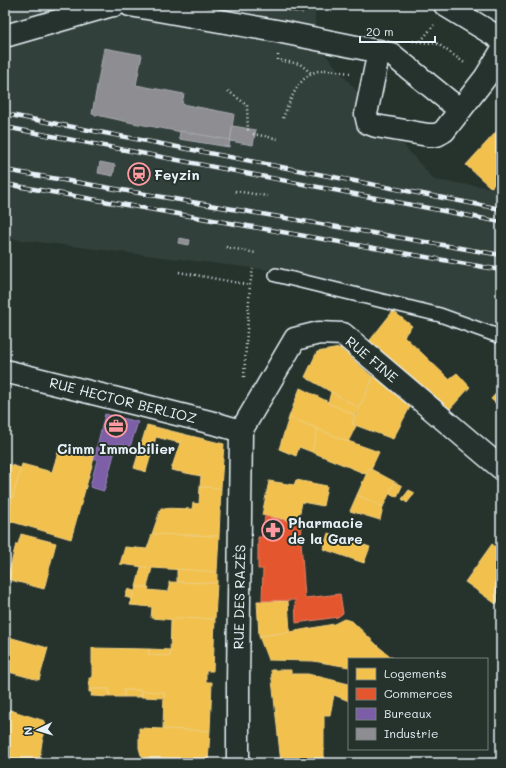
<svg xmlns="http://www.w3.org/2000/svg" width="506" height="768" font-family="Mali,sans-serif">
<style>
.built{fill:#333f3a}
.homes{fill:#f2c14e;stroke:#efcf81}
.shops{fill:#e4572e;stroke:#e5856b}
.offices{fill:#7b5ea7;stroke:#9c8abf}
.industry{fill:#8d8d92;stroke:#a8abb1}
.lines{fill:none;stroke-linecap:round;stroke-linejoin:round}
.lane-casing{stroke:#e8f1f8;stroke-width:16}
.street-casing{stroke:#e8f1f8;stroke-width:25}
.path{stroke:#e8f1f8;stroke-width:2.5;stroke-dasharray:1 3;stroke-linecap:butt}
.lane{stroke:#26332d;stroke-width:13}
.street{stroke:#26332d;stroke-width:22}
.rail-casing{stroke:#e8f1f8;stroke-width:4.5}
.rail{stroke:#26332d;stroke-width:3;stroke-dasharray:9;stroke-linecap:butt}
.labels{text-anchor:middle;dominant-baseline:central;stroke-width:4;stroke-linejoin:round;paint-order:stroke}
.poi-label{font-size:14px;font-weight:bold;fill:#e8f1f8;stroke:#26332d;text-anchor:start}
.street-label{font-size:14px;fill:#e8f1f8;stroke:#26332d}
</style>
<rect width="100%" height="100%" fill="#26332d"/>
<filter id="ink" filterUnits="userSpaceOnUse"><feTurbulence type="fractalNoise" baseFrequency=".025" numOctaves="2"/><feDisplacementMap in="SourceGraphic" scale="8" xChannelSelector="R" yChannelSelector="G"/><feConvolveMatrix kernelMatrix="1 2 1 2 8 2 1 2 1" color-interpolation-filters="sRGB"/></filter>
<g filter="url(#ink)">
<!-- built -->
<polygon class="built" points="5,5 315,5 315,43 434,180 501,189 501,337 302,274 5,238"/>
<!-- homes -->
<g class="homes">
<polygon points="497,131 501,132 501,177 500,176 492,187 489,186 466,165"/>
<polygon points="5,303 10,305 8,311 5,310"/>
<polygon points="393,311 412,326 404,336 449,379 457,373 470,387 450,409 443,412 367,344"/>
<polygon points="340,348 373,377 359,408 305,377 317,352"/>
<polygon points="375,374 411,405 393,439 352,424"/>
<polygon points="300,388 355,415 352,424 356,426 348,442 289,417"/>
<polygon points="501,388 501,408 491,399"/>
<polygon points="331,392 359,408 355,415 328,403"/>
<polygon points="5,415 9,416 5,437"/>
<polygon points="289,417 318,429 312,452 299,447 296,456 279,449"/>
<polygon points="147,425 183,434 180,443 156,437 146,472 134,468"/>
<polygon points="318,429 348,442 348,441 379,452 371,469 369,468 366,474 312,452"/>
<polygon points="183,434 224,444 221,488 200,487 201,476 171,470"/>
<polygon points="59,449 89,457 90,453 95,455 71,539 6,520 22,464 52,472"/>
<polygon points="7,464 21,468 6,520 5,520 5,471"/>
<polygon points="369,468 395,482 383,507 357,495"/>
<polygon points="296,480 327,486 323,506 302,502 298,522 262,515 269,481 294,485"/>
<polygon points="395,482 402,486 397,497 389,493"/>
<polygon points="200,487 221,488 219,536 152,534 161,508 192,509 193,503 199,504"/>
<polygon points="409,490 415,493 407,503 402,499"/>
<polygon points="357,495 383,507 380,520 350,511"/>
<polygon points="328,533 370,547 364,563 323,549"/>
<polygon points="21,534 56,543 44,589 7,579 16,544 18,544"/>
<polygon points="152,534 219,536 217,572 152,568 120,564 125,547 147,549"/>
<polygon points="492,544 501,551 501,597 496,604 465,582"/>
<polygon points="141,567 152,568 147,587 136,587"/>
<polygon points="177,569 217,572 217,583 177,582"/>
<polygon points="169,582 217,583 215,619 176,618 176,620 151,618 152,607 130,605 136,587 149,587 148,590 169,592"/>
<polygon points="128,589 134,591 132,599 125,597"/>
<polygon points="257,601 288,601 290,632 259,636"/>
<polygon points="176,618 215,619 213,671 206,671 206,682 212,682 210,731 163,729 164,692 142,691 142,697 140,697 141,690 124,690 124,697 109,697 109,689 92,689 92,692 89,692 89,678 92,678 92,648 149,649 149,655 170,656 171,620 176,620"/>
<polygon points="344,619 352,621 379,647 394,659 349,659 349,667 313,661 268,660 259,636 290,632 334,624"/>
<polygon points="5,636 48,648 39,680 5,671"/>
<polygon points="149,649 171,650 170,656 149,655"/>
<polygon points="271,670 291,670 291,674 308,674 349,684 349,701 334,695 330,715 324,715 324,763 281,763"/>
<polygon points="92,689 109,689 109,697 91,696"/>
<polygon points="124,690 141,690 140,697 124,697"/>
<polygon points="142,691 164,692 164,698 142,697"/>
<polygon points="7,709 45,721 39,763 8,763 10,758 5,757 5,716"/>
<polygon points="139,728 210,731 208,763 150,763 141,755 139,748"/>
</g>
<!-- shops -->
<polygon class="shops" points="265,516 302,524 301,541 305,598 340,594 343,613 338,617 296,623 295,600 262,601 263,569 258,569 258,537 262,537"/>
<!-- offices -->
<polygon class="offices" points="105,414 138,422 130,447 117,443 104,491 90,487 97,460 94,458"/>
<!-- industry -->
<g class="industry">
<polygon points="287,5 303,6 303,13 289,11"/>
<polygon points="104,48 142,55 136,85 184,94 182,104 234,114 230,141 133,123 92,114"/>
<polygon points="233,126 256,130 253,145 230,141"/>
<polygon points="180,131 230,140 229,147 179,139"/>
<polygon points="100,162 115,165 113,176 98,173"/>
<polygon points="179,238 190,240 189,245 178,243"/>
</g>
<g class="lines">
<!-- lane casing -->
<g class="lane-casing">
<polyline id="lane" points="276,275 440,315 501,337"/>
</g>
<!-- street casing -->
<g class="street-casing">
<g id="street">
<polyline points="130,5 282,32 391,54 460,110"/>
<polyline points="445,5 501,39"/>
<polyline points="5,36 109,6 115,5"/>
<polyline points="379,51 366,114 368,123 376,126 428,135 437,135 444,131 485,78 501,52"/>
<polyline points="5,371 217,424 241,431"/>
<polyline points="241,431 295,339 319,333 343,334 501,468"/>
<polyline points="238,763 238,685 241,431"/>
</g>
</g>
<!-- path -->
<g class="path">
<polyline points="413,41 438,44 466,64"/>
<polyline points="421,41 434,25"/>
<polyline points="278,55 278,60 300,64 311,73"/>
<polyline points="228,91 247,105 248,133"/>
<path d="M283 118C291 98 300 71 325 70 333 70 342 72 350 73"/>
<polyline points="253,134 279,139"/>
<polyline points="235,191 267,196"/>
<polyline points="226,247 256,253"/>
<polyline points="179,272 250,285"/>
<polyline points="244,377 250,285 253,269"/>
</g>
<!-- lane -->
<use href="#lane" class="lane"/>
<!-- street -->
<use href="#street" class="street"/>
<!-- rail casing -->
<g class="rail-casing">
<g id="rail">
<polyline points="5,114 501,209"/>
<polyline points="5,127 501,222"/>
<polyline points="5,170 501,255"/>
<polyline points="5,184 501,270"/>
</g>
</g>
<!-- rail -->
<use href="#rail" class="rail"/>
</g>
</g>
<!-- icons -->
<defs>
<g id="station-ring" transform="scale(1.15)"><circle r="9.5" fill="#26332d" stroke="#ff9aa2" stroke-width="1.5"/><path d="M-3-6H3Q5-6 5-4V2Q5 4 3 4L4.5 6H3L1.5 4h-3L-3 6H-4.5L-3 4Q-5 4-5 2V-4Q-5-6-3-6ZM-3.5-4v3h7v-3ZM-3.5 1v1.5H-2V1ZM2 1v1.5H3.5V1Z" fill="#ff9aa2"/></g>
<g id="office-ring" transform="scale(1.15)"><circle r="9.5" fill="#26332d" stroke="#ff9aa2" stroke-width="1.5"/><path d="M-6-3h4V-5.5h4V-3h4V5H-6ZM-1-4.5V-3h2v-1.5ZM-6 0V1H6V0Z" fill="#ff9aa2"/></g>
<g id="pharmacy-ring" transform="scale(1.15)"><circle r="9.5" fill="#26332d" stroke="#ff9aa2" stroke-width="1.5"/><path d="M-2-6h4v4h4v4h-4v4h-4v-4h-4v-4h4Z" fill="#ff9aa2"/></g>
</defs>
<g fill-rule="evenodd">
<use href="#station-ring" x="139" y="174"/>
<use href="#office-ring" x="116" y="426"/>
<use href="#pharmacy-ring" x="273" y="530"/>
</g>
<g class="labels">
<!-- poi labels -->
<g class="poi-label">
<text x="154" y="174">Feyzin</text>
<text x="116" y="448" text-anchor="middle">Cimm Immobilier</text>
<text x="288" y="522">Pharmacie<tspan x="288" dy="16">de la Gare</tspan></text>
</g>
<!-- street labels -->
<g class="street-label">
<text transform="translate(372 359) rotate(40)">RUE FINE</text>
<text transform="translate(123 400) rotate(14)">RUE HECTOR BERLIOZ</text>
<text transform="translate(239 597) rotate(-89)">RUE DES RAZÈS</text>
</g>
</g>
<!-- margin -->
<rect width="506" height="768" fill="none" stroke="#26332d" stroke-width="20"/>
<rect x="10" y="10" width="486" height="748" fill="none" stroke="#e8f1f8" stroke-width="1.5" filter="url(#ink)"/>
<!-- legend -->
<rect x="348" y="658" width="140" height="92" fill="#26332d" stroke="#747f7e"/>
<rect x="356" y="668" width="20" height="12" fill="#f2c14e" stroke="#747f7e"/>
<text x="384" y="678" font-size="12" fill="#e8f1f8">Logements</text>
<rect x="356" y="688" width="20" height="12" fill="#e4572e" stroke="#747f7e"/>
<text x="384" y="698" font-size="12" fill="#e8f1f8">Commerces</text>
<rect x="356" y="708" width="20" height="12" fill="#7b5ea7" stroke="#747f7e"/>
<text x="384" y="718" font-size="12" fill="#e8f1f8">Bureaux</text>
<rect x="356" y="728" width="20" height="12" fill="#8d8d92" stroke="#747f7e"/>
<text x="384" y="738" font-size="12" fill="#e8f1f8">Industrie</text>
<!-- north arrow -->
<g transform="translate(38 730) rotate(265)" stroke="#26332d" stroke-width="3" paint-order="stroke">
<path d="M0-3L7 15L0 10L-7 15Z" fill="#e8f1f8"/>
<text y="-6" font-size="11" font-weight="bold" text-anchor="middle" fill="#e8f1f8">N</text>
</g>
<!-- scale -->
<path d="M360 36v6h75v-6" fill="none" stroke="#e8f1f8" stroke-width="2"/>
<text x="366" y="36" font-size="12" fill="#e8f1f8" stroke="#26332d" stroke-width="3" paint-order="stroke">20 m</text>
</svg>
